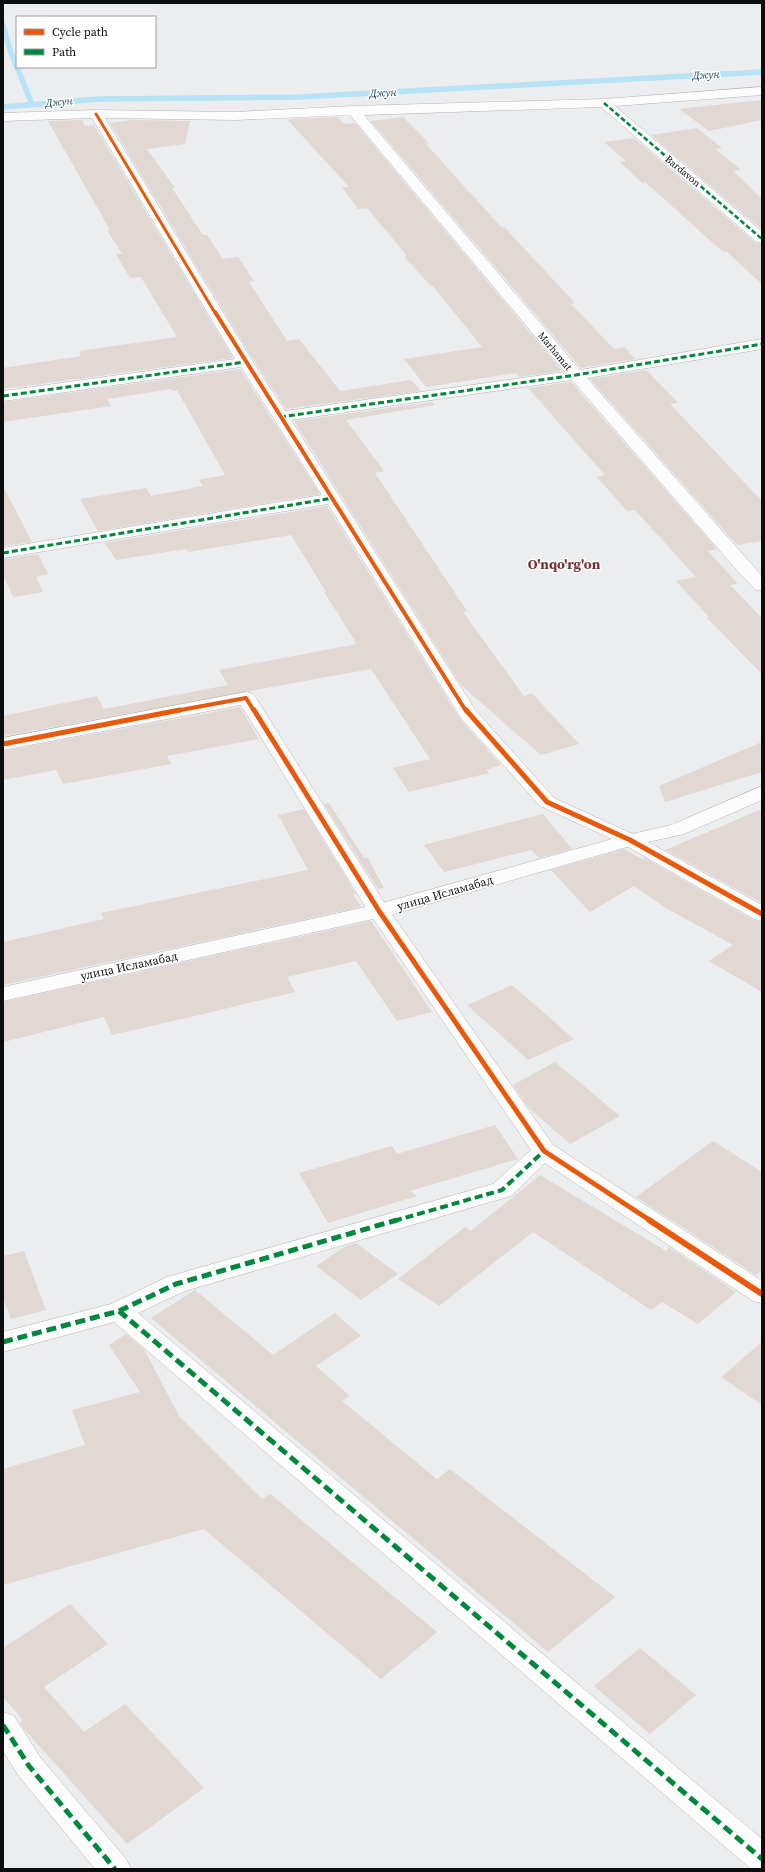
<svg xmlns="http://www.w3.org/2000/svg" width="765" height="1872" font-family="'Source Serif 4',serif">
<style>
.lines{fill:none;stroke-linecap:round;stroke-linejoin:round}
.stream{stroke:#b8e2f5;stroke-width:5.5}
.building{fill:#e1d7d3}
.minor-casing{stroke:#b4b4b6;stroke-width:1}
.tertiary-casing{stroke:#b4b4b6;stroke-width:1}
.minor{fill:#fcfcfd;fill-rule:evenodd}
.tertiary{fill:#fcfcfd;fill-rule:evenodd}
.quiet-far3{stroke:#00873e;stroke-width:2.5;stroke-dasharray:5 2.5;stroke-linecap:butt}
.quiet-far2{stroke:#00873e;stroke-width:3;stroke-dasharray:6 3;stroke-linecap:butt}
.quiet-far1{stroke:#00873e;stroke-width:4;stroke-dasharray:8 4;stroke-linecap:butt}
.quiet{stroke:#00873e;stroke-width:5;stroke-dasharray:10 5;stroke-linecap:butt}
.cycleway-far3-casing{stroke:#fff;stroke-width:4.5}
.cycleway-far2-casing{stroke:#fff;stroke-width:6}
.cycleway-far1-casing{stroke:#fff;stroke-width:8}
.cycleway-casing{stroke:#fff;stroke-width:9}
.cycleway-far3{stroke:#e8590c;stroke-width:3}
.cycleway-far2{stroke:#e8590c;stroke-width:4}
.cycleway-far1{stroke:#e8590c;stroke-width:5}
.cycleway{stroke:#e8590c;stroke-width:6}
.labels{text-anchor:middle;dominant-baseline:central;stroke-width:3;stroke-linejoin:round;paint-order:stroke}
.far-street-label{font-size:10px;fill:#0c0d0e;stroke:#fff}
.far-water-label{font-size:11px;font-style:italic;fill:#19485b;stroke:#fff}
.street-label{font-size:12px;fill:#0c0d0e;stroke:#fff}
.quarter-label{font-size:14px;font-weight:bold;fill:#773036;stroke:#fff}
</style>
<rect width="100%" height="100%" fill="#ecedef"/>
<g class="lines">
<!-- stream -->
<g class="stream">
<polyline points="3,25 11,53 32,104"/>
<polyline points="3,107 99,99 299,97 762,72"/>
</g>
</g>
<!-- building -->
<g class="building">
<polygon points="762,100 762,120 709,131 679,109"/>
<polygon points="338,117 344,124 355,123 562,371 519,377 515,373 426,387 404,359 482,347 433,286 431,286 404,257 407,256 367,208 358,209 342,187 349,187 287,119"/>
<polygon points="403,117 429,143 426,144 502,228 504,227 575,303 571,304 614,349 624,347 635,359 581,368 371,121"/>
<polygon points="82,120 85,126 94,125 233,358 3,389 3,368 81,356 79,351 177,337 141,277 130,278 116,254 122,254 107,230 110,230 48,121"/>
<polygon points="132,120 190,121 185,144 147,149 175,188 172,188 203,235 207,235 223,259 238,257 254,281 249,282 287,341 299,339 340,391 411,380 421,391 286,409 254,361 110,123"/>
<polygon points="697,128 722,148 715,149 741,170 733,171 762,199 762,230 651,135"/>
<polygon points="634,138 756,243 762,244 762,284 727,252 723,252 645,182 642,183 620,162 626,161 604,142"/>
<polygon points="240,369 320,494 98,531 80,499 146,488 151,496 203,486 199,480 225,475 177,390 172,391 171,389 107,399 111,406 3,422 3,402"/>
<polygon points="646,370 678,403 670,404 762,501 762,541 737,545 590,379"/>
<polygon points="571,382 717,549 708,551 738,584 730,585 762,618 762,674 706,617 709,617 676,581 696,577 635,510 627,511 597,477 605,475 528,388"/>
<polygon points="432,402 435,405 346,420 384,471 375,473 467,611 463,612 524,696 532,693 579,744 541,755 461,685 294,421"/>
<polygon points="3,486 32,542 3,546"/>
<polygon points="327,506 460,719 501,765 486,770 489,773 409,792 393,768 430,759 371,669 3,736 3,716 97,696 104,709 228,685 219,670 357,644 324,592 326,592 291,535 189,552 186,549 116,560 105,543"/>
<polygon points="38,554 48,574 36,577 43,592 13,597 3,575 3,559"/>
<polygon points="240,707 259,739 167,756 171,764 63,784 56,770 3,780 3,751"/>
<polygon points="762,742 762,772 665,802 659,786"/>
<polygon points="329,803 364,858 367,857 384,888 378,889 324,804"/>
<polygon points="304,809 356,894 353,894 361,907 3,985 3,942 104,919 101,913 308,870 278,815"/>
<polygon points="762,809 762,903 665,850"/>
<polygon points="543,814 572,849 539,858 531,850 444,872 424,845"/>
<polygon points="624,849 642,859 645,858 753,920 762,922 762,992 709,961 733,945 666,908 634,886 590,912 551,870"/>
<polygon points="371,921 432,1012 397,1021 356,961 287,977 295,992 195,1016 112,1035 104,1017 3,1042 3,1002"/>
<polygon points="512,985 574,1039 528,1060 467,1005"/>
<polygon points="555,1062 620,1116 570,1144 528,1107 513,1085"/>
<polygon points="495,1125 518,1159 410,1191 417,1196 328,1223 299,1173 392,1146 397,1154"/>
<polygon points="713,1141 762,1172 762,1270 756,1275 636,1197"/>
<polygon points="540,1175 666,1251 669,1247 736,1292 698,1324 662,1302 651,1310 533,1232 439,1306 398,1279 465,1227 471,1231"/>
<polygon points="356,1243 398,1274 361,1300 316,1266 346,1246"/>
<polygon points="24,1251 46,1310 11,1319 3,1297 3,1256"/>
<polygon points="195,1290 273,1355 335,1313 361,1336 316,1366 350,1396 342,1401 437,1479 450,1469 615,1597 548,1652 151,1318"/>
<polygon points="126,1334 144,1349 179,1416 262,1499 270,1494 437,1632 381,1679 204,1529 3,1585 3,1469 85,1445 72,1410 140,1392 109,1345"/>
<polygon points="762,1342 762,1405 721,1377"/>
<polygon points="70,1604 108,1644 44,1687 84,1732 125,1704 204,1788 127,1844 24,1729 20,1722 23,1720 3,1697 3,1648"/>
<polygon points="640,1648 696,1695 650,1734 594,1686"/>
</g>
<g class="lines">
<!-- minor casing -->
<g class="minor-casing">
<g id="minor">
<path d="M762 87V95L615 106 762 232V243L757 242 601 107 364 115 580 370 762 339V349L587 378 762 576V591L756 590 740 574 572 380 291 420 476 711 554 798 637 836 762 905V921L754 919 623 844 540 806 461 718 328 504 3 558V548L322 495 241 367 3 401V391L235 359 92 118 3 121V113L96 110 235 112 353 106 604 99ZM350 115 565 372 285 411 253 362 105 118 235 120Z"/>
<polygon points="246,692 253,694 256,698 389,910 553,1145 762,1281 762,1303 753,1301 545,1163 511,1196 185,1291 138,1313 762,1839 762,1869 751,1869 114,1322 3,1352 3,1332 111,1304 167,1277 493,1184 531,1150 368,911 241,705 3,750 3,738"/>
<polygon points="3,1712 14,1716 40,1757 126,1859 131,1869 95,1869 18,1775 3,1751"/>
</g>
</g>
<!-- tertiary casing -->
<g class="tertiary-casing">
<polygon id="tertiary" points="762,786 762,800 684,834 634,845 387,916 3,1001 3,987 375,905 623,836 671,825"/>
</g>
<!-- minor -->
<use href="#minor" class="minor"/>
<!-- tertiary -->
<use href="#tertiary" class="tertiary"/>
<!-- quiet-far3 -->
<polyline class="quiet-far3" points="604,103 762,239"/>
<!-- quiet-far2 -->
<g class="quiet-far2">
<polyline points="3,396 245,362"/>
<polyline points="280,417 576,375 762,344"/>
<polyline points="3,553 333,498"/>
</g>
<!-- quiet-far1 -->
<polyline class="quiet-far1" points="394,1221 502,1190 544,1151"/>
<!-- quiet -->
<g class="quiet">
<polyline points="119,1311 762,1859"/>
<polyline points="3,1342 119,1311 176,1284 397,1220"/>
<polyline points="3,1725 29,1766 115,1869"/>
</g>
<!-- cycleway-far3 casing -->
<g class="cycleway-far3-casing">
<polyline id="cycleway-far3" points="96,114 215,313"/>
</g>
<!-- cycleway-far2 casing -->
<g class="cycleway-far2-casing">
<g id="cycleway-far2">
<polyline points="215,312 466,711"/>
<polyline points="175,711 246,698 254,711"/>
</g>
</g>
<!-- cycleway-far1 casing -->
<g class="cycleway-far1-casing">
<g id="cycleway-far1">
<polyline points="254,710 379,911 544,1151 651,1221"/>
<polyline points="466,710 547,802 630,840 762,914"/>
<polyline points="3,744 180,710"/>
</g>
</g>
<!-- cycleway casing -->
<g class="cycleway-casing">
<polyline id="cycleway" points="649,1220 762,1294"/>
</g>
<!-- cycleway-far3 -->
<use href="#cycleway-far3" class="cycleway-far3"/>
<!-- cycleway-far2 -->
<use href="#cycleway-far2" class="cycleway-far2"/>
<!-- cycleway-far1 -->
<use href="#cycleway-far1" class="cycleway-far1"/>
<!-- cycleway -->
<use href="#cycleway" class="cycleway"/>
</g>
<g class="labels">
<!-- far-street labels -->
<g class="far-street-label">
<text transform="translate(683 171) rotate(40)">Bardavon</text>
<text transform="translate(555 351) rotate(50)">Marhamat</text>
</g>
<!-- far-water labels -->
<g class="far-water-label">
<text transform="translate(706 75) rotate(-3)">Джун</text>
<text transform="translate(383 93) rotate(-3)">Джун</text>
<text transform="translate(59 102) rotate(-5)">Джун</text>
</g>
<!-- street labels -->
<g class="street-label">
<text transform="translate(445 893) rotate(-16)">улица Исламабад</text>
<text transform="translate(129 966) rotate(-12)">улица Исламабад</text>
</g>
<!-- quarter labels -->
<g class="quarter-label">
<text x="564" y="564">O'nqo'rg'on</text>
</g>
</g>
<!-- border -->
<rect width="765" height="1872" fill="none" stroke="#0c0d0e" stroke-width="8"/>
<!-- legend -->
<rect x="16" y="16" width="140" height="52" fill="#ffffff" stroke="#9e9e9f"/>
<rect x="24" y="29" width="20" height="6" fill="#e8590c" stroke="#9e9e9f"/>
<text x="52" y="36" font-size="12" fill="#0c0d0e">Cycle path</text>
<rect x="24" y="49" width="20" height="6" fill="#00873e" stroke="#9e9e9f"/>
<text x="52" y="56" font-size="12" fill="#0c0d0e">Path</text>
</svg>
